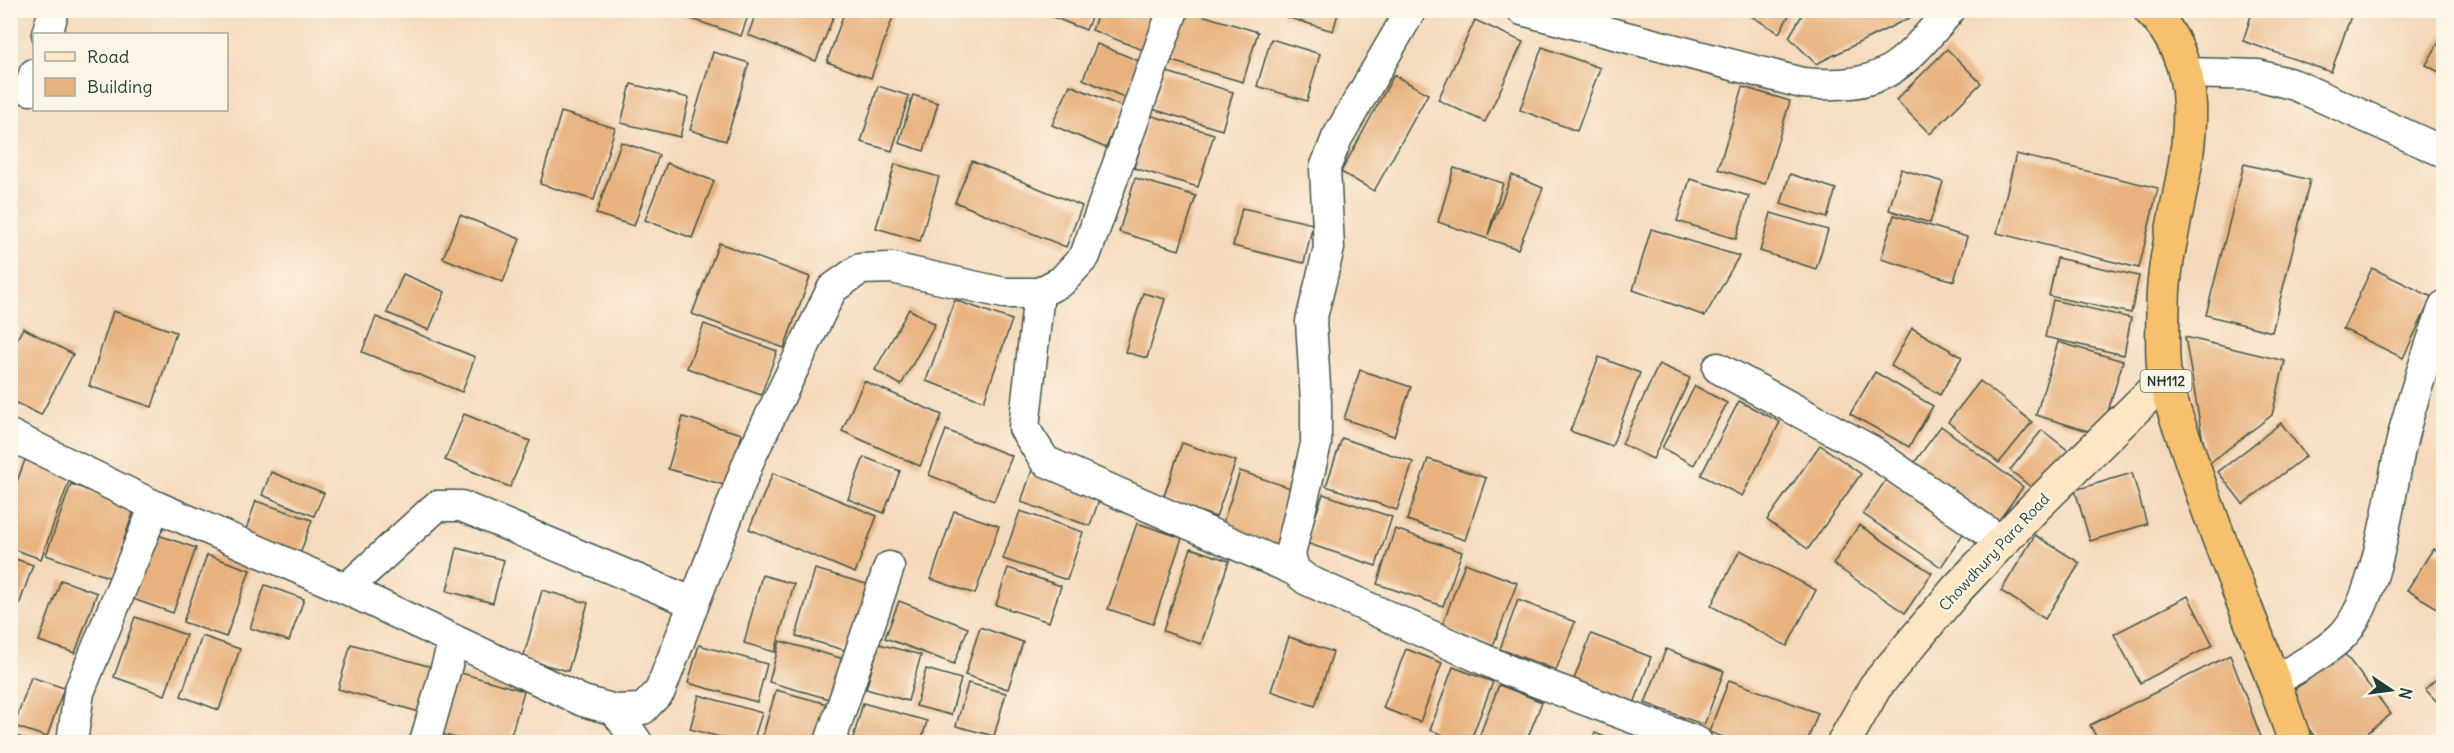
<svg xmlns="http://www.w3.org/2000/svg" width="2454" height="753" font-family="Delius,sans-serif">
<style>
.building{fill:#e8b27f}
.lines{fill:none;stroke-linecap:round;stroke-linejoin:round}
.street-casing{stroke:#3f5448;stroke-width:33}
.secondary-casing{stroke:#3f5448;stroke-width:36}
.highway-casing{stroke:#3f5448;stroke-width:36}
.street{stroke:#fff;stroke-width:30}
.secondary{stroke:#fce6c4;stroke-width:33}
.highway{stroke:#f7c06c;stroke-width:33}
.labels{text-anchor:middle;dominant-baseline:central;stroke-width:4.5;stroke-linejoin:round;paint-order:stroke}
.shield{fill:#fcf5e5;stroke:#617469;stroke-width:1.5}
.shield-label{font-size:14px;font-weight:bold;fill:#1f3d34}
.street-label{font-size:15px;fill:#1f3d34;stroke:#fcf5e5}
</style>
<rect width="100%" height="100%" fill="#fcf5e5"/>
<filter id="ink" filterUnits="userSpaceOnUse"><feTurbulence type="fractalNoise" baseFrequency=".0167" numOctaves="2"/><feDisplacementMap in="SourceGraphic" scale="12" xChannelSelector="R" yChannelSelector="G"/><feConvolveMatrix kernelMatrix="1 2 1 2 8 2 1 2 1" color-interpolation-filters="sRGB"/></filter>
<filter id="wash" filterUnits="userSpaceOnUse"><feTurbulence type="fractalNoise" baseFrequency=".008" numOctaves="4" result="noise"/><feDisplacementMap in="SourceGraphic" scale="24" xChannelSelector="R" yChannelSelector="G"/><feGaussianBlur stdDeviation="1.35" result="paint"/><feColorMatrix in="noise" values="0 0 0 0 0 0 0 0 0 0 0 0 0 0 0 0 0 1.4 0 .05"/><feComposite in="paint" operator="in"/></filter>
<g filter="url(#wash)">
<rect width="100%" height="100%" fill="#f4d9bb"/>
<g id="blocks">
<!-- building -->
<g class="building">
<polygon points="666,10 750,10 741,36"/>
<polygon points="757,10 836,10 816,61 748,35"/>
<polygon points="845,10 884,10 894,14 871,78 827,62"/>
<polygon points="1035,10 1094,10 1086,30"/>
<polygon points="1099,10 1163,10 1148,52 1092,30"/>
<polygon points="1185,10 1258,32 1243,82 1168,60"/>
<polygon points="1285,10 1339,10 1333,31 1283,16"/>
<polygon points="1675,10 1694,10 1692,16"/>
<polygon points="1741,10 1792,10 1779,33"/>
<polygon points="1805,10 1925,10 1816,64 1789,37"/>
<polygon points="2253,10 2353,10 2331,72 2243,41"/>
<polygon points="1475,20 1523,42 1485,122 1438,100"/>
<polygon points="2444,33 2444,75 2426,65"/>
<polygon points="1271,39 1320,54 1307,101 1257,86"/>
<polygon points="1097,44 1144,63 1128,99 1083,79"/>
<polygon points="1542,47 1600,68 1577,131 1520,110"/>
<polygon points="1947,49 1981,83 1930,134 1896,100"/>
<polygon points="713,52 749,63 726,141 690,130"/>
<polygon points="1164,71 1233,92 1222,130 1152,109"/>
<polygon points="1394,75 1428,94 1374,191 1341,172"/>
<polygon points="631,84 689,98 680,137 621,123"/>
<polygon points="1070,85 1123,107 1106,148 1052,125"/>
<polygon points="878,86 909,96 892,151 861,142"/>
<polygon points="1743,87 1790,101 1765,184 1718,169"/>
<polygon points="913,95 938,103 924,151 899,143"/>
<polygon points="561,112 615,128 594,200 540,184"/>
<polygon points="1149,115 1214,134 1198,187 1134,168"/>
<polygon points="621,142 659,155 634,226 596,214"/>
<polygon points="2016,154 2158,188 2139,268 1997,233"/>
<polygon points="972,161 1082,206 1066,247 955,202"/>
<polygon points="667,163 714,181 692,238 645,220"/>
<polygon points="895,164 939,177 920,241 876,228"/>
<polygon points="2244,164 2310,180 2272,332 2206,315"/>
<polygon points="1454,168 1503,183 1488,235 1512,175 1543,188 1518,249 1438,222"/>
<polygon points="1901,169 1943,182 1930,223 1889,210"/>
<polygon points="1790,174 1836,189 1827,218 1781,204"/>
<polygon points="1135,178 1196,196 1179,250 1119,232"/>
<polygon points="1690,179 1749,196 1736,239 1677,221"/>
<polygon points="1242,208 1313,224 1304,263 1233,246"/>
<polygon points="1771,213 1828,230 1816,269 1760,251"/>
<polygon points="460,215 520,239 503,282 443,258"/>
<polygon points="1894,215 1967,237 1954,281 1881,259"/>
<polygon points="1651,229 1739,256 1705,316 1633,290"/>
<polygon points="719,243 810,277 784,348 692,314"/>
<polygon points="2057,258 2139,276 2131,313 2049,296"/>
<polygon points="2372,268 2432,297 2403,358 2343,329"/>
<polygon points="403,274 445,292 429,330 387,313"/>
<polygon points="1143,293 1165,299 1147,358 1125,352"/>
<polygon points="955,300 1012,320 984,401 926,381"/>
<polygon points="2053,300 2131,318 2124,355 2045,337"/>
<polygon points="909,309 935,324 901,385 875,370"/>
<polygon points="113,311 176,332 152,407 89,386"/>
<polygon points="376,317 475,357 462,392 362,352"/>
<polygon points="704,324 777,351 761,395 687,368"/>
<polygon points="23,328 73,354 41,415 10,400 10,352"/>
<polygon points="1912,328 1962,357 1940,395 1891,366"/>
<polygon points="2185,337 2285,361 2272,415 2207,465"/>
<polygon points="2058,342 2123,361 2101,435 2036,415"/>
<polygon points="1599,357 1640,373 1612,446 1570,431"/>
<polygon points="1659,364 1690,378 1653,459 1622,444"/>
<polygon points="1360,370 1411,387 1394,436 1344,419"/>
<polygon points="1875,372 1933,406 1909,447 1850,414"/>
<polygon points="864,381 942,415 920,466 842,431"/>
<polygon points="1980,381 2032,422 1999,463 1948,422"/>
<polygon points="1695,386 1727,403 1694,465 1662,448"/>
<polygon points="1739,401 1780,422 1742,496 1701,475"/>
<polygon points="464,414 530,441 510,487 445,460"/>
<polygon points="683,417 742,434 728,486 668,469"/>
<polygon points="2281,423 2306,456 2243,504 2218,472"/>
<polygon points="1941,426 2023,487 1997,523 1914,463"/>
<polygon points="946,430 1012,456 994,501 929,475"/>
<polygon points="2042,430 2070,452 2038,493 2010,470"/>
<polygon points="1342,438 1413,462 1397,510 1326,486"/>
<polygon points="1182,443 1236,461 1216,517 1163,499"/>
<polygon points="1820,445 1861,474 1808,549 1767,520"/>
<polygon points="864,457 900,471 884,513 848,499"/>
<polygon points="1428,459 1486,478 1465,540 1407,520"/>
<polygon points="25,460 71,476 41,559 10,548 10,500"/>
<polygon points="1032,470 1101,494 1090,526 1021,502"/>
<polygon points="1240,471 1299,491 1280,549 1221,529"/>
<polygon points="271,472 324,493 314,516 262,495"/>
<polygon points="773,473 877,516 855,573 749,529"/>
<polygon points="2132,473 2147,524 2090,541 2075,490"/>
<polygon points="1887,478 1965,531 1941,567 1863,514"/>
<polygon points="71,484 135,507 111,578 46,555"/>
<polygon points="1323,494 1392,517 1376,566 1306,543"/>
<polygon points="256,501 312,520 299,557 243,538"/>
<polygon points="954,511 999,526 975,594 931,579"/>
<polygon points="1020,511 1083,532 1067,580 1003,559"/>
<polygon points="1137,523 1182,538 1153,624 1108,609"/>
<polygon points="1859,525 1932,573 1905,613 1833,564"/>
<polygon points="1395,529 1462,552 1443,606 1377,584"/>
<polygon points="155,534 196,548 173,613 133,599"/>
<polygon points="2035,535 2080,563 2045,619 2001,591"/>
<polygon points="457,548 504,560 493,603 447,591"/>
<polygon points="1191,548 1229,561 1201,644 1163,631"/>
<polygon points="2433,549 2444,556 2444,612 2407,590"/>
<polygon points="1740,550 1816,590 1787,646 1711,606"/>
<polygon points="207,555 250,570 226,637 183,622"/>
<polygon points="10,557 33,565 11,628 10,628"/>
<polygon points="1465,563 1517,583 1493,646 1442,626"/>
<polygon points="1008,568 1061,586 1049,622 996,605"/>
<polygon points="815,569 870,585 851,652 796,636"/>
<polygon points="762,575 794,584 775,652 744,643"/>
<polygon points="61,580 97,593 75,653 39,641"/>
<polygon points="265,585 304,599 289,641 250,628"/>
<polygon points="542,590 588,603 568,671 523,659"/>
<polygon points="2188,596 2213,645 2140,683 2114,634"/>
<polygon points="1518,600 1575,622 1556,670 1500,649"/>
<polygon points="899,601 968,628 954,664 885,638"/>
<polygon points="135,617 186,635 165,695 114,677"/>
<polygon points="980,627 1023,642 1008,689 965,675"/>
<polygon points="1591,634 1651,657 1634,704 1573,682"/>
<polygon points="202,636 240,649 219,710 181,696"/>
<polygon points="1289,637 1333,652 1315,706 1271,691"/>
<polygon points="780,641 851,661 840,702 769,682"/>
<polygon points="351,644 435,668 423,713 338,689"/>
<polygon points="879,644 921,655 908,701 866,689"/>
<polygon points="699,645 767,664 757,702 688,683"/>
<polygon points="1406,649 1442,663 1420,722 1383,708"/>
<polygon points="1666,649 1724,671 1704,725 1645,703"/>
<polygon points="2341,649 2391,714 2356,742 2319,742 2283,696 2307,681"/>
<polygon points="2230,655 2261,737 2237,742 2099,742 2090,725"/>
<polygon points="1453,667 1493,682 1470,742 1462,742 1430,730"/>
<polygon points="926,669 961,679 951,715 916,706"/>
<polygon points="454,671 524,691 509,742 471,742 437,733"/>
<polygon points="2444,672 2444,709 2425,689"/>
<polygon points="31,677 64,688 47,737 14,726"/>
<polygon points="1729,680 1818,713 1807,742 1737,742 1709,732"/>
<polygon points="968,683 1006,693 994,736 956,726"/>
<polygon points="1499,685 1542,702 1526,742 1477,742"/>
<polygon points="776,690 831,705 821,742 761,742"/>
<polygon points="699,695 762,713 753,742 738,742 690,729"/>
<polygon points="863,703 927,721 921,742 852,742"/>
<polygon points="1595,733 1618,742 1591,742"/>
<polygon points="10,734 34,742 10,742"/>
</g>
</g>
</g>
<g filter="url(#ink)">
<use href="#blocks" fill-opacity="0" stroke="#3f5448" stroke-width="1.5"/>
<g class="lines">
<!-- street casing -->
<g class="street-casing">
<g id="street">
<polyline points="1411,10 1337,138 1325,168 1329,248 1311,321 1316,403 1316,444 1290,554 1294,570 1307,580 1514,673 1697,742"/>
<path d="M1522 10 1802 83C1884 90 1900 69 1950 10"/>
<polyline points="47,34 54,10"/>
<polyline points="2187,73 2258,75 2295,85 2444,152"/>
<polyline points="30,90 34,74"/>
<polyline points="1039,293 1024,428 1045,461 1294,570"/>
<polyline points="1718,368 1870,450 2002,542"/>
<polyline points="10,435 155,506 346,589 583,701 615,710 643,709 660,691 750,458 832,289 860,269 892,268 1004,293 1039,293 1062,281 1085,256 1173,10"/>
<polyline points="346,589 437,506 461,506 694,603"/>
<path d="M2275 681C2297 667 2324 654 2343 635 2380 596 2390 485 2404 432 2415 389 2430 347 2444 306"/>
<polyline points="615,710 637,742"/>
<polyline points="72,742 79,692 155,506"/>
<polyline points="425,742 454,640"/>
<polyline points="830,742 889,567"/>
</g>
</g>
<!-- secondary casing -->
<g class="secondary-casing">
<polyline id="secondary" points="1844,742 1875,687 1957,589 2035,507 2165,379"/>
</g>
<!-- highway casing -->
<g class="highway-casing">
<path id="highway" d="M2150 10C2231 92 2163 210 2163 306 2163 329 2161 356 2165 379 2170 404 2181 429 2189 453 2220 551 2263 645 2295 742"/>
</g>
<!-- street -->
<use href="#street" class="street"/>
<!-- secondary -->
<use href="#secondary" class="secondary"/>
<!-- highway -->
<use href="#highway" class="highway"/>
</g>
</g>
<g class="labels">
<!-- shield labels -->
<rect class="shield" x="2140.5" y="370" width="51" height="22" rx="4.5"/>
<g class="shield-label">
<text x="2166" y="381">NH112</text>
</g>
<!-- street labels -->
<g class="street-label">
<text transform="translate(1994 552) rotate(-47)">Chowdhury Para Road</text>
</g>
</g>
<!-- margin -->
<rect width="2454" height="753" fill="none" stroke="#fcf5e5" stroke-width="36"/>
<!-- legend -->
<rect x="33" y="33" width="195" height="78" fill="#fcf5e5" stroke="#a4ab9e" stroke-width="1.5"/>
<rect x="45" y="52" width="30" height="9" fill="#fce6c4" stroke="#a4ab9e" stroke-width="1.5"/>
<text x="87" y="63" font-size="18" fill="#1f3d34">Road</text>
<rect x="45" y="78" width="30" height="18" fill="#e8b27f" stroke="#a4ab9e" stroke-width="1.5"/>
<text x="87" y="93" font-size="18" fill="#1f3d34">Building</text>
<!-- north arrow -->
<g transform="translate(2391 690) rotate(103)" stroke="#fcf5e5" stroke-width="4.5" paint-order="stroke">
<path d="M0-4.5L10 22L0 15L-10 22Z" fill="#1f3d34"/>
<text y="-9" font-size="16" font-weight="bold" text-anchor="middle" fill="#1f3d34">N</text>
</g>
</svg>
